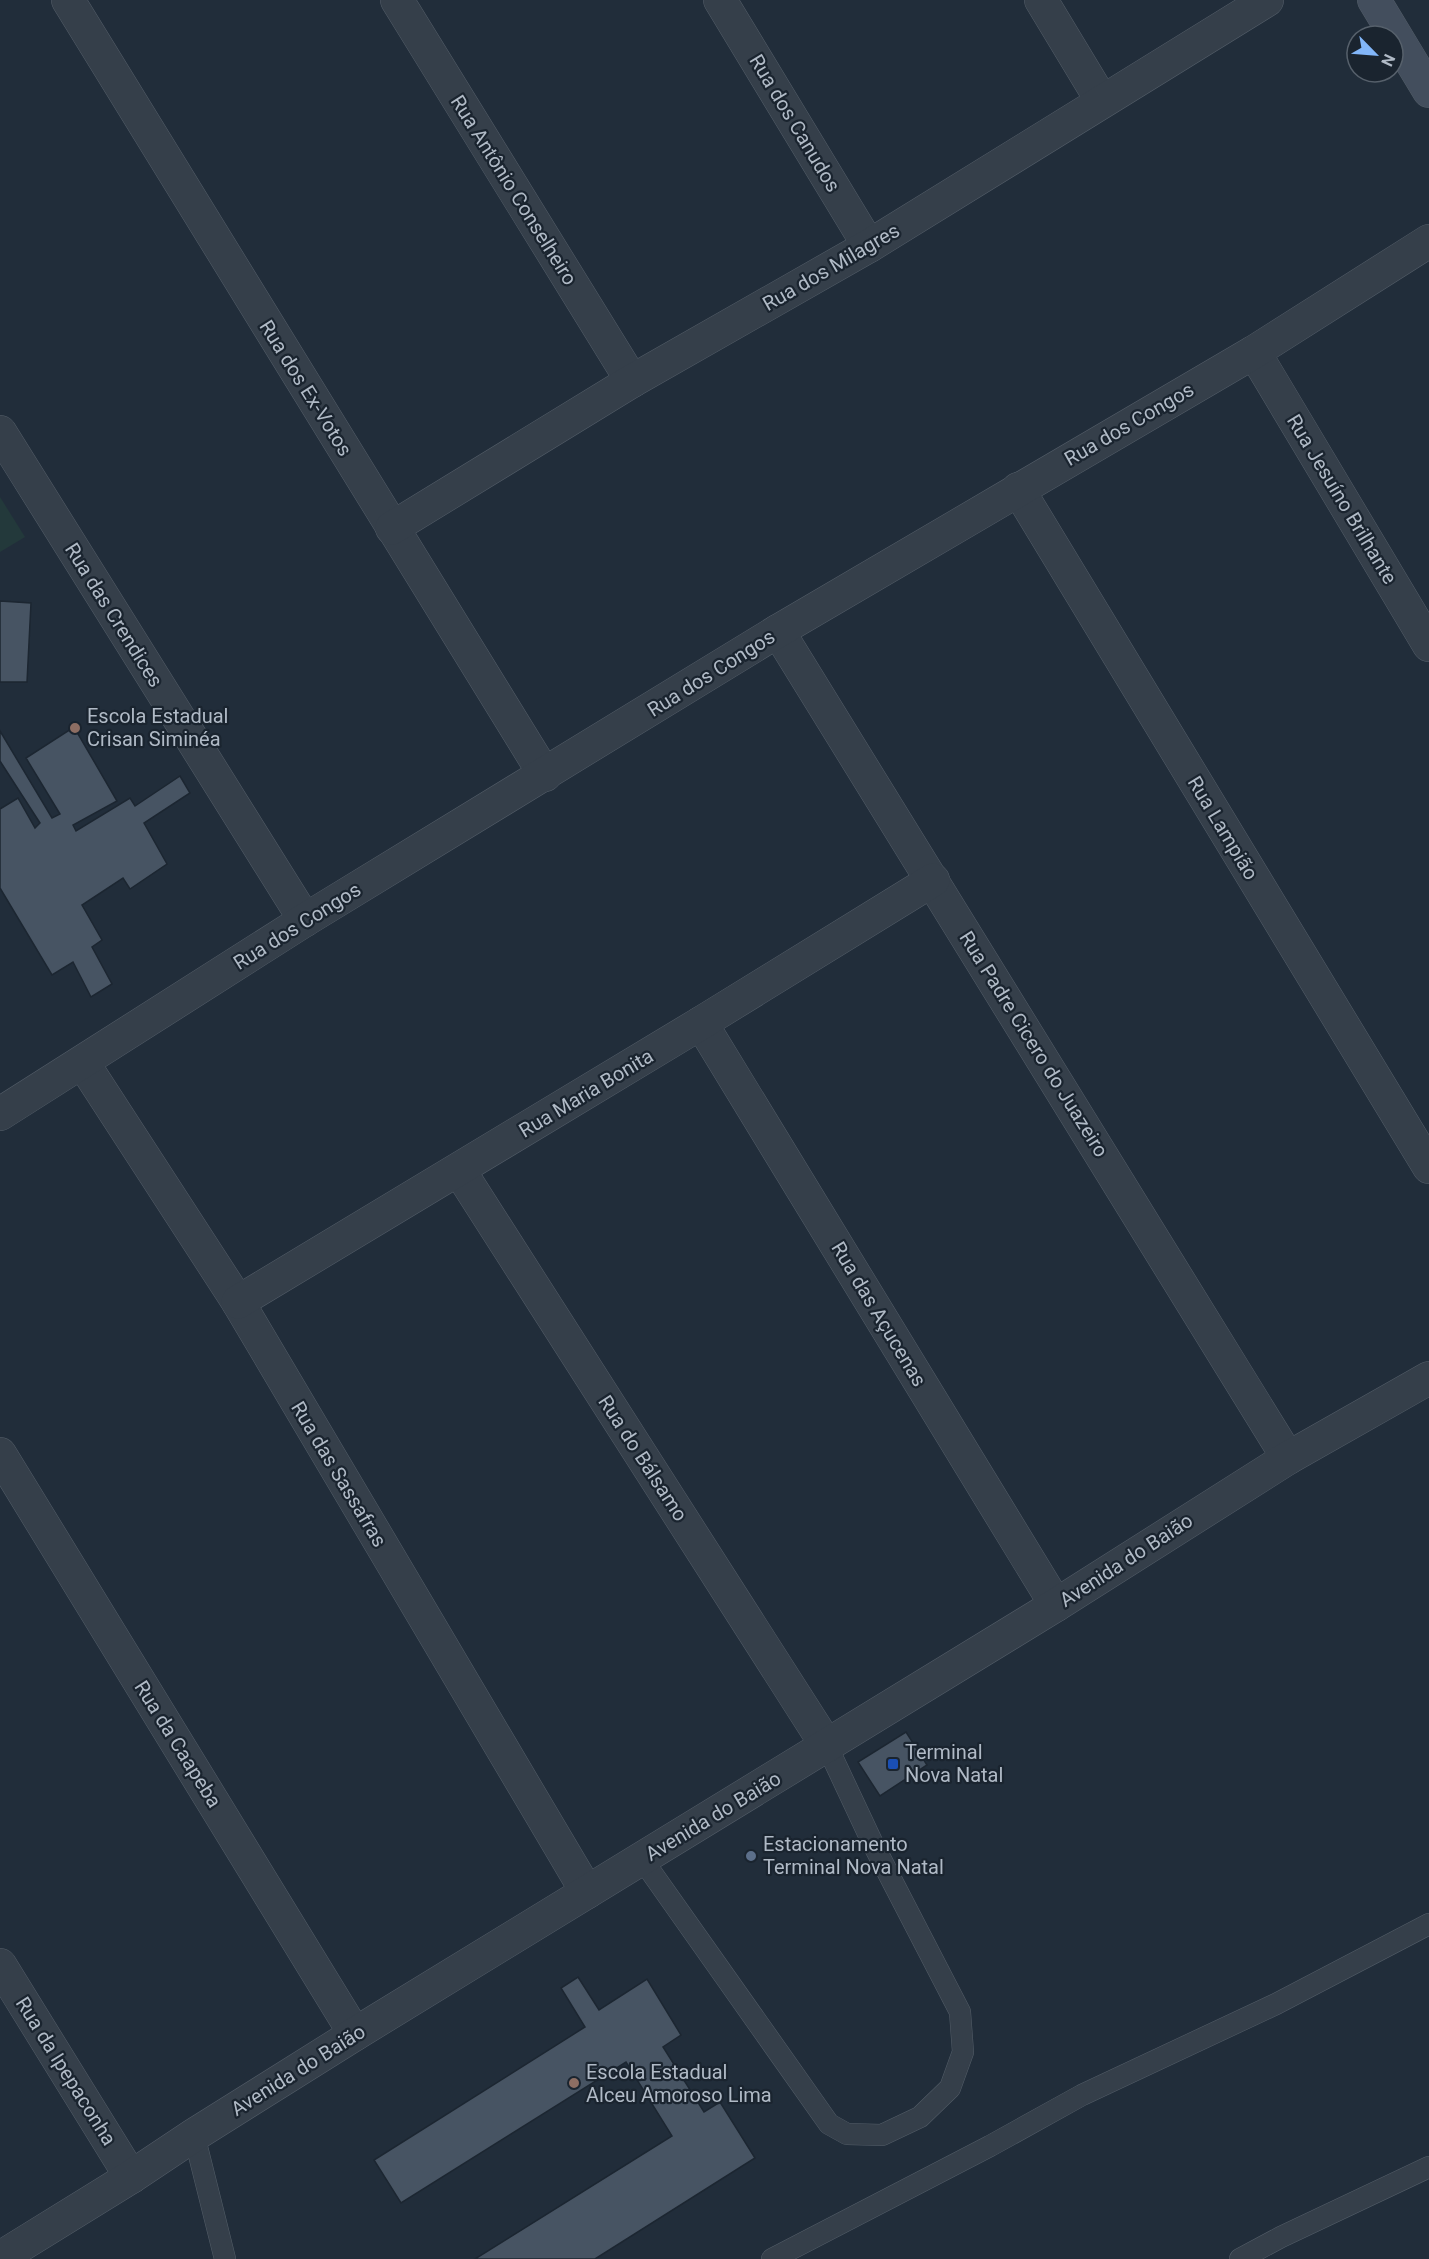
<svg xmlns="http://www.w3.org/2000/svg" width="1429" height="2259" font-family="Roboto,sans-serif">
<style>
.green{fill:#23393b}
.building{fill:#475463;stroke:#1c2631;stroke-width:1.5}
.lines{fill:none;stroke-linecap:round;stroke-linejoin:round}
.lane-casing{stroke:#535d68;stroke-width:22}
.street-casing{stroke:#535d68;stroke-width:34}
.secondary-casing{stroke:#535d68;stroke-width:34}
.lane{stroke:#353f4a;stroke-width:21}
.street{stroke:#353f4a;stroke-width:33}
.secondary{stroke:#434e5d;stroke-width:33}
.education-dot{fill:#8d6e63;stroke:#1a242f;stroke-width:2}
.transit-dot{fill:#1a4fb4;stroke:#1a242f;stroke-width:2}
.service-dot{fill:#5c6f8a;stroke:#1a242f;stroke-width:2}
.labels{text-anchor:middle;dominant-baseline:central;stroke-width:4.5;stroke-linejoin:round;paint-order:stroke}
.street-label{font-size:20px;fill:#b0bac6;stroke:#1a242f}
.poi-label{font-size:20px;fill:#b0bac6;stroke:#1a242f;text-anchor:start}
</style>
<rect width="100%" height="100%" fill="#212d3a"/>
<!-- green -->
<polygon class="green" points="0,497 25,537 0,552"/>
<!-- building -->
<g class="building">
<polygon points="0,601 31,603 27,682 0,682"/>
<polygon points="74,727 117,801 73,825 76,831 130,798 135,806 180,776 190,793 144,823 167,864 130,889 123,878 82,905 102,940 92,947 112,984 91,997 73,962 52,975 0,888 0,809 18,798 35,828 40,823 0,761 0,731 52,818 60,814 26,758"/>
<polygon points="906,1732 927,1765 880,1796 858,1762"/>
<polygon points="578,1977 599,2010 647,1979 681,2035 663,2047 704,2112 720,2102 755,2158 595,2259 475,2259 672,2136 626,2062 401,2203 374,2160 585,2027 561,1988"/>
</g>
<g class="lines">
<!-- lane casing -->
<g class="lane-casing">
<g id="lane">
<polyline points="642,1859 829,2124 847,2134 882,2135 920,2117 950,2088 963,2052 960,2012 873,1844 827,1746"/>
<polyline points="194,2135 225,2259"/>
<polyline points="772,2259 990,2146 1082,2095 1276,2004 1429,1924"/>
<polyline points="1240,2259 1281,2237 1429,2167"/>
</g>
</g>
<!-- street casing -->
<g class="street-casing">
<g id="street">
<polyline points="68,0 545,775"/>
<polyline points="397,0 632,381"/>
<polyline points="720,0 869,246"/>
<polyline points="1041,0 1102,101"/>
<polyline points="1254,352 1429,645"/>
<polyline points="0,432 305,920"/>
<polyline points="1018,489 1429,1167"/>
<polyline points="392,528 632,381 869,246 1267,0"/>
<polyline points="778,631 1288,1458"/>
<polyline points="701,1023 1056,1605"/>
<polyline points="83,1063 238,1302 587,1892"/>
<polyline points="0,1114 305,920 778,631 1254,352 1429,241"/>
<polyline points="459,1170 827,1746"/>
<polyline points="238,1302 701,1023 933,880"/>
<polyline points="0,1454 355,2034"/>
<polyline points="0,1965 131,2177"/>
<polyline points="0,2258 131,2177 194,2135 355,2034 1056,1605 1288,1458 1429,1378"/>
</g>
</g>
<!-- secondary casing -->
<g class="secondary-casing">
<polyline id="secondary" points="1374,0 1429,91"/>
</g>
<!-- lane -->
<use href="#lane" class="lane"/>
<!-- street -->
<use href="#street" class="street"/>
<!-- secondary -->
<use href="#secondary" class="secondary"/>
</g>
<!-- markers -->
<g class="education-dot">
<circle cx="75" cy="728" r="6"/>
<circle cx="574" cy="2083" r="6"/>
</g>
<rect class="transit-dot" x="887" y="1758" width="12" height="12" rx="3"/>
<circle class="service-dot" cx="751" cy="1856" r="6"/>
<g class="labels">
<!-- street labels -->
<g class="street-label">
<text transform="translate(795 123) rotate(59)">Rua dos Canudos</text>
<text transform="translate(514 190) rotate(58)">Rua Antônio Conselheiro</text>
<text transform="translate(831 267) rotate(-30)">Rua dos Milagres</text>
<text transform="translate(306 388) rotate(58)">Rua dos Ex-Votos</text>
<text transform="translate(1129 424) rotate(-30)">Rua dos Congos</text>
<text transform="translate(1342 499) rotate(59)">Rua Jesuíno Brilhante</text>
<text transform="translate(114 615) rotate(58)">Rua das Crendices</text>
<text transform="translate(711 673) rotate(-32)">Rua dos Congos</text>
<text transform="translate(1223 828) rotate(59)">Rua Lampião</text>
<text transform="translate(297 926) rotate(-32)">Rua dos Congos</text>
<text transform="translate(1034 1044) rotate(58)">Rua Padre Cicero do Juazeiro</text>
<text transform="translate(586 1093) rotate(-31)">Rua Maria Bonita</text>
<text transform="translate(879 1314) rotate(59)">Rua das Açucenas</text>
<text transform="translate(643 1458) rotate(57)">Rua do Bálsamo</text>
<text transform="translate(339 1474) rotate(59)">Rua das Sassafras</text>
<text transform="translate(1126 1560) rotate(-33)">Avenida do Baião</text>
<text transform="translate(178 1744) rotate(58)">Rua da Caapeba</text>
<text transform="translate(713 1816) rotate(-31)">Avenida do Baião</text>
<text transform="translate(298 2070) rotate(-32)">Avenida do Baião</text>
<text transform="translate(66 2071) rotate(58)">Rua da Ipepaconha</text>
</g>
<!-- poi labels -->
<g class="poi-label">
<text x="87" y="716">Escola Estadual<tspan x="87" dy="23">Crisan Siminéa</tspan></text>
<text x="905" y="1752">Terminal<tspan x="905" dy="23">Nova Natal</tspan></text>
<text x="763" y="1844">Estacionamento<tspan x="763" dy="23">Terminal Nova Natal</tspan></text>
<text x="586" y="2072">Escola Estadual<tspan x="586" dy="23">Alceu Amoroso Lima</tspan></text>
</g>
</g>
<!-- north arrow -->
<g transform="translate(1375 54) rotate(115)"><circle r="28" fill="#1a242f" stroke="#56606b" stroke-width="1.5"/>
<path d="M0-4.5L10 22L0 15L-10 22Z" fill="#82b6f9"/>
<text y="-9" font-size="16" font-weight="bold" text-anchor="middle" fill="#b0bac6">N</text>
</g>
</svg>
